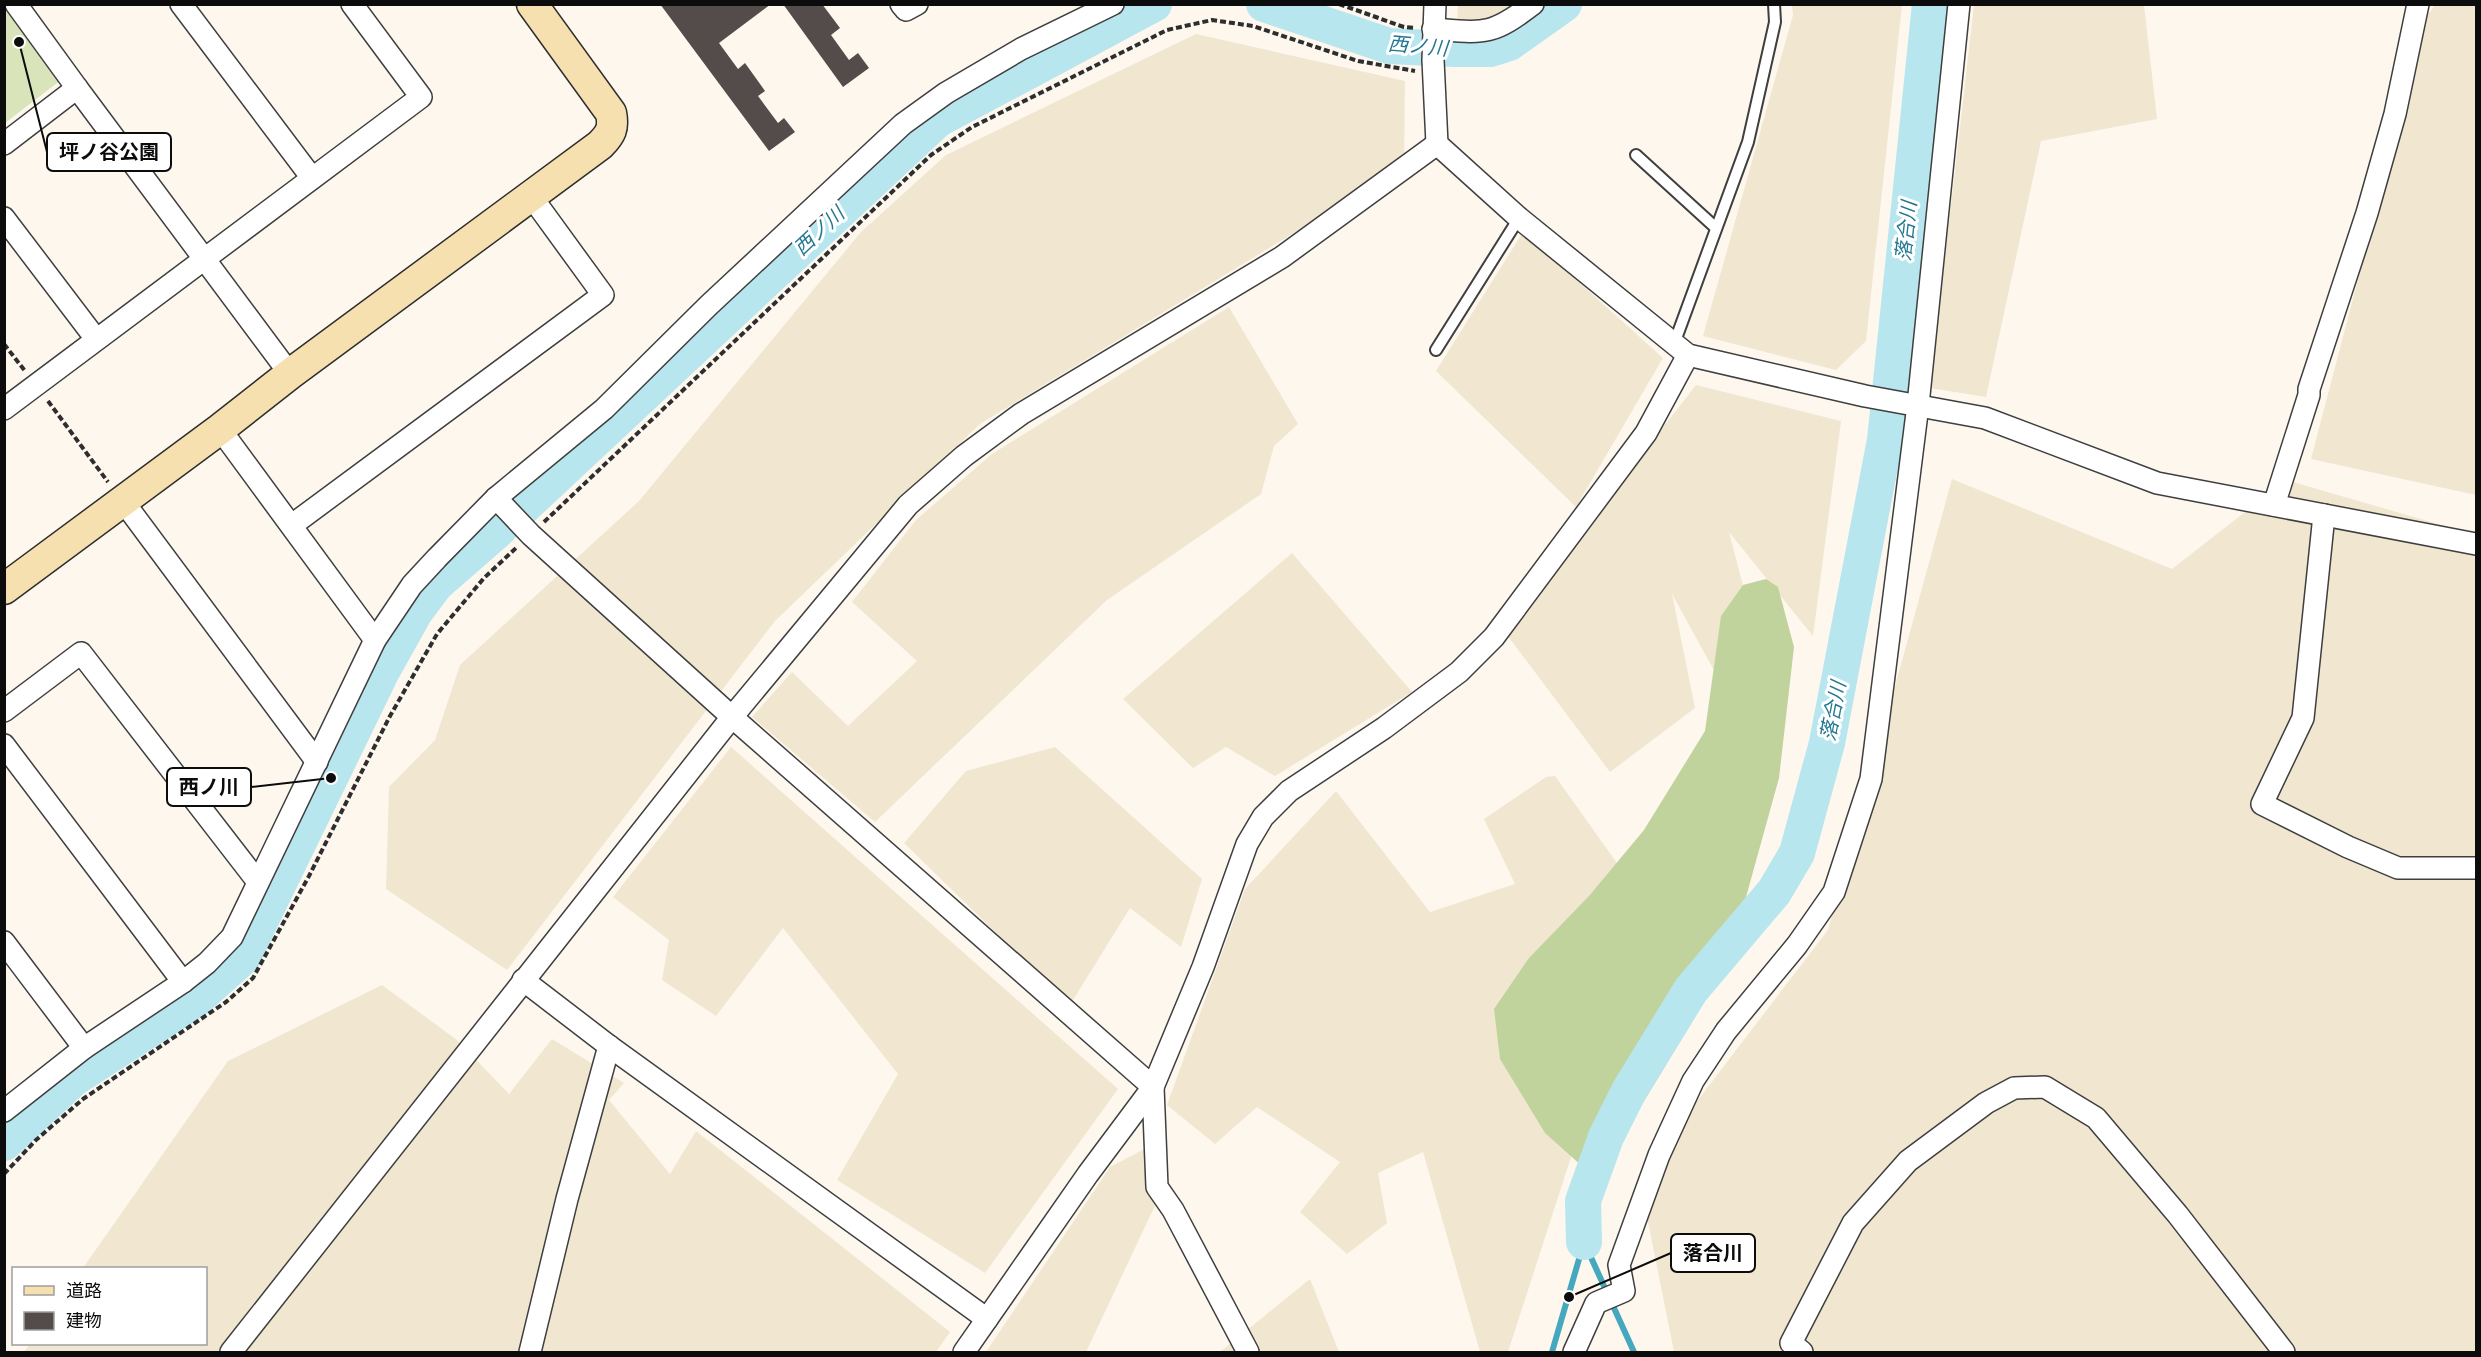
<svg xmlns="http://www.w3.org/2000/svg" width="2481" height="1357" font-family="'Crimson Pro','Noto Sans JP',serif">
<style>
.farmland{fill:#f1e7d0}
.green{fill:#d9e4bb}
.forest{fill:#c0d39c}
.lines{fill:none;stroke-linecap:round;stroke-linejoin:round}
.stream{stroke:#46a8bf;stroke-width:6}
.river{stroke:#b8e6ef;stroke-width:36}
.building{fill:#544c4a}
.lane-casing{stroke:#3f3f3f;stroke-width:14}
.street-casing{stroke:#3f3f3f;stroke-width:24}
.secondary-casing{stroke:#2e2e2e;stroke-width:33}
.path{stroke:#2e2e2e;stroke-width:4;stroke-dasharray:6 3;stroke-linecap:butt}
.lane{stroke:#fff;stroke-width:10}
.street{stroke:#fff;stroke-width:21}
.secondary{stroke:#f6e0b0;stroke-width:30}
.labels{text-anchor:middle;dominant-baseline:central;stroke-width:6;stroke-linejoin:round;paint-order:stroke}
.water-label{font-size:20px;font-style:italic;fill:#237891;stroke:#fff}
.leader{fill:none;stroke:#0c0c0c;stroke-width:2}
.callout-dot{fill:#0c0c0c;stroke:#fff;stroke-width:2}
.callout{fill:#fff;stroke:#0c0c0c;stroke-width:2}
.callout-label{font-size:20px;text-anchor:middle;font-weight:bold;fill:#0c0c0c}
</style>
<rect width="100%" height="100%" fill="#fdf7ee"/>
<!-- farmland -->
<g class="farmland">
<polygon points="1458,5 1518,5 1504,14 1488,20 1457,22"/>
<polygon points="1792,5 1902,5 1866,341 1836,370 1703,336 1793,15"/>
<polygon points="1974,5 2144,5 2157,119 2041,141 1986,397 1930,388"/>
<polygon points="2435,5 2476,5 2476,495 2311,459 2427,16"/>
<polygon points="1196,34 1405,81 1404,166 980,424 775,621 507,970 386,889 389,787 435,740 460,665 639,501 861,232 946,155"/>
<polygon points="1523,232 1663,358 1576,507 1436,371"/>
<polygon points="1229,307 1298,424 1274,446 1261,494 1107,600 875,822 752,717 792,672 848,726 917,661 852,602 916,520 992,454"/>
<polygon points="1696,385 1841,421 1813,636 1729,532 1766,673 1721,683 1672,594 1695,708 1610,772 1504,631"/>
<polygon points="1952,479 2172,569 2286,480 2476,535 2476,1352 1674,1352 1639,1177 1828,930"/>
<polygon points="1292,553 1412,692 1275,776 1226,747 1193,768 1123,699"/>
<polygon points="731,747 1118,1089 985,1273 837,1180 898,1074 783,928 716,1016 662,980 669,940 613,897"/>
<polygon points="1055,747 1202,879 1181,947 1130,908 1070,1005 904,843 966,771"/>
<polygon points="1555,776 1656,918 1605,1052 1508,1352 1480,1352 1423,1152 1378,1173 1387,1223 1347,1254 1300,1212 1340,1162 1257,1107 1215,1144 1167,1105 1245,889 1336,791 1430,912 1515,884 1484,819 1546,777"/>
<polygon points="382,985 457,1040 509,1094 552,1039 624,1083 609,1100 670,1174 696,1131 950,1332 936,1352 24,1352 30,1344 206,1344 206,1268 83,1268 228,1061"/>
<polygon points="1156,1143 1168,1178 1086,1352 986,1352 1110,1167"/>
<polygon points="1310,1279 1339,1352 1220,1352"/>
</g>
<!-- green -->
<polygon class="green" points="5,4 61,80 5,123 4,5"/>
<!-- forest -->
<polygon class="forest" points="1766,579 1778,587 1794,647 1779,778 1738,926 1687,1030 1626,1131 1583,1167 1545,1133 1500,1059 1494,1009 1529,958 1589,896 1644,830 1705,731 1721,616 1743,585"/>
<g class="lines">
<!-- stream -->
<g class="stream">
<polyline points="1584,1242 1634,1352"/>
<polyline points="1552,1352 1584,1242"/>
</g>
<!-- river -->
<g class="river">
<polyline points="1264,4 1389,46 1455,49 1490,49 1509,43 1564,4"/>
<polyline points="521,509 937,120 1154,4"/>
<polyline points="4,1143 73,1079 196,999 243,957 382,671 415,612 436,584 500,528"/>
<polyline points="1584,1242 1583,1201 1606,1137 1629,1091 1691,990 1774,892 1797,853 1827,743 1885,440 1930,4"/>
</g>
</g>
<!-- building -->
<g class="building">
<polygon points="660,4 771,4 719,43 738,69 745,63 765,91 758,96 778,123 784,118 795,132 769,151"/>
<polygon points="783,4 822,4 840,28 831,35 849,60 858,53 869,68 843,87"/>
</g>
<g class="lines">
<!-- lane casing -->
<g class="lane-casing">
<g id="lane">
<polyline points="1636,155 1716,228"/>
<polyline points="1674,344 1748,142 1775,22 1774,4"/>
<polyline points="1436,350 1519,218"/>
</g>
</g>
<!-- street casing -->
<g class="street-casing">
<g id="street">
<polyline points="16,4 77,88"/>
<polyline points="181,4 312,178"/>
<polyline points="901,4 906,10 917,4"/>
<polyline points="1435,4 1433,60 1437,144 1519,218 1688,355 1865,396 1985,418 2157,483 2476,544"/>
<path d="M1433 29C1485 33 1491 36 1533 4"/>
<polyline points="4,144 77,88 290,374"/>
<polyline points="4,218 96,339"/>
<polyline points="4,409 421,97 352,4"/>
<polyline points="220,429 375,640"/>
<polyline points="496,498 531,535 732,717 1153,1087 1157,1187 1173,1210 1248,1352"/>
<polyline points="123,501 317,762"/>
<polyline points="2274,505 2309,395 2309,389 2367,213 2395,114 2418,4"/>
<polyline points="2324,515 2303,718 2262,804 2348,847 2398,868 2476,868"/>
<polyline points="292,525 603,295 531,196"/>
<polyline points="4,711 81,653 258,882"/>
<polyline points="4,745 183,982"/>
<polyline points="4,942 84,1048"/>
<polyline points="523,980 609,1046 987,1319"/>
<polyline points="4,1111 84,1048 183,982 207,963 232,937 375,640 412,585 437,558 496,498 604,409 709,305 903,124 946,93 1021,49 1113,4"/>
<polyline points="231,1352 732,717 908,505 964,456 1021,414 1282,257 1437,144"/>
<polyline points="530,1352 567,1199 609,1046"/>
<polyline points="964,1352 1088,1174 1153,1087 1203,967 1247,844 1263,817 1289,791 1384,728 1459,672 1494,637 1646,433 1688,355"/>
<polyline points="1574,1352 1596,1303 1624,1291 1619,1265 1659,1155 1693,1081 1726,1031 1797,945 1834,892 1871,779 1918,405 1959,4"/>
<polyline points="1802,1352 1791,1343 1853,1223 1908,1161 1986,1103 2014,1088 2045,1087 2096,1118 2178,1215 2284,1352"/>
</g>
</g>
<!-- secondary casing -->
<g class="secondary-casing">
<path id="secondary" d="M4 589 220 429 290 374 600 145C611 134 614 128 611 113L532 4"/>
</g>
<!-- path -->
<g class="path">
<polyline points="1339,4 1404,27 1415,28"/>
<polyline points="4,344 25,371"/>
<polyline points="48,401 108,482"/>
<polyline points="544,522 931,155 972,127 1167,30 1212,20 1253,26 1358,61 1415,71"/>
<polyline points="4,1174 36,1140 83,1099 226,1002 253,978 309,876 390,716 437,634 484,578 516,548"/>
</g>
<!-- lane -->
<use href="#lane" class="lane"/>
<!-- street -->
<use href="#street" class="street"/>
<!-- secondary -->
<use href="#secondary" class="secondary"/>
</g>
<g class="labels">
<!-- water labels -->
<g class="water-label">
<text transform="translate(1418 46) rotate(5)">西ノ川</text>
<text transform="translate(819 231) rotate(-43)">西ノ川</text>
<text transform="translate(1906 231) rotate(-84)">落合川</text>
<text transform="translate(1833 711) rotate(-79)">落合川</text>
</g>
</g>
<!-- callouts -->
<path class="leader" d="M19 42L47 152M331 778L251 787M1569 1297L1671 1253"/>
<g class="callout-dot">
<circle cx="19" cy="42" r="6"/>
<circle cx="331" cy="778" r="6"/>
<circle cx="1569" cy="1297" r="6"/>
</g>
<g class="callout">
<rect x="47" y="133" width="124" height="38" rx="6"/>
<rect x="167" y="768" width="84" height="38" rx="6"/>
<rect x="1671" y="1234" width="84" height="38" rx="6"/>
</g>
<g class="callout-label">
<text x="109" y="159">坪ノ谷公園</text>
<text x="209" y="794">西ノ川</text>
<text x="1713" y="1260">落合川</text>
</g>
<!-- border -->
<rect width="2481" height="1357" fill="none" stroke="#0c0c0c" stroke-width="12"/>
<!-- legend -->
<rect x="12" y="1267" width="195" height="78" fill="#ffffff" stroke="#9e9e9e" stroke-width="1.5"/>
<rect x="24" y="1286" width="30" height="9" fill="#f6e0b0" stroke="#9e9e9e" stroke-width="1.5"/>
<text x="66" y="1297" font-size="18" fill="#0c0c0c">道路</text>
<rect x="24" y="1312" width="30" height="18" fill="#544c4a" stroke="#9e9e9e" stroke-width="1.5"/>
<text x="66" y="1327" font-size="18" fill="#0c0c0c">建物</text>
</svg>
